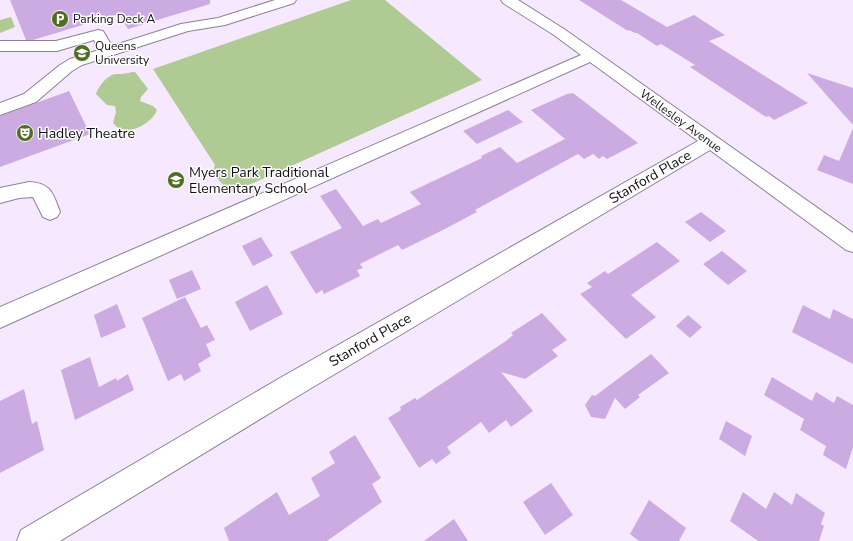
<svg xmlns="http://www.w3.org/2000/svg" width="853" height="541" font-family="'Nunito Sans',sans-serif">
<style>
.green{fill:#afca93}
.building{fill:#ccabe2}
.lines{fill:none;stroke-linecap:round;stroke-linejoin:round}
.minor-casing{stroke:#8c8195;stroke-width:2}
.minor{fill:#fff;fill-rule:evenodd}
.labels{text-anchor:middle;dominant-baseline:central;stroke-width:3;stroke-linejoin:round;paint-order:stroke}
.far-poi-label{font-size:12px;fill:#120e15;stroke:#fff;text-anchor:start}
.far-street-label{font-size:12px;fill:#120e15;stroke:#fff}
.poi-label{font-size:14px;fill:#120e15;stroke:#fff;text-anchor:start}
.street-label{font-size:14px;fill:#120e15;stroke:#fff}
</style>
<rect width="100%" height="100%" fill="#f6e9ff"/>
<!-- green -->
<g class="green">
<polygon points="351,0 385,0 482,80 231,193 212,173 215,165 153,69"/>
<polygon points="11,17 15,27 0,33 0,20"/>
<path d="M132 72H135L148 89 141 97 140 101 153 106 157 110C153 122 132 134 120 129 118 128 115 125 113 123L116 112 115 106 107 105 96 94C98 87 108 74 116 74 122 74 126 74 132 72Z"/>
</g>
<!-- building -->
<g class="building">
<polygon points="10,0 210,0 210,4 128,29 119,14 33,40 26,40"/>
<polygon points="579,0 621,0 667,27 694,15 725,35 709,41 808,103 774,120 769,116 766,117 690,67 695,65 661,44 657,46 637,33 635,33 629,30 628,31"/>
<polygon points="807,73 853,88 853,125"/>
<polygon points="69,91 90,134 0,167 0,116"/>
<polygon points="573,93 638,143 607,159 603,156 599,159 593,154 584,159 578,154 475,210 477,212 443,230 402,250 398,245 360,264 363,268 357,270 360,276 324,294 322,290 316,294 290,252 342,228 320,196 336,189 363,226 378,219 381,223 421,204 410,192 482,158 481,156 500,147 517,163 565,139 531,110 567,94"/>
<polygon points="508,110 523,122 477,144 463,131"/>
<polygon points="853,128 853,184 817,170 824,155 839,161"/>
<polygon points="701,212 726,231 710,242 685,222"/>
<polygon points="261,237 273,256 253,266 242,246"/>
<polygon points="657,242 680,261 631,295 656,317 626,339 580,294 592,287 587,283 605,271 608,274"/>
<polygon points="722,251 747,271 728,285 703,264"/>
<polygon points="192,270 201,289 177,299 169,280"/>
<polygon points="267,285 283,314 250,331 235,302"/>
<polygon points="185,297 201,328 207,325 215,340 206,344 211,356 198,364 201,371 184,381 181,374 168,381 142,318"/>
<polygon points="117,304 126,327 101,338 94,315"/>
<polygon points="803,305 830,319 833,309 853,319 853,364 792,332"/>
<polygon points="542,313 567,340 552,350 558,356 525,379 501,372 533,411 511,427 506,420 489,433 481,422 447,447 451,453 436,464 432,459 419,468 388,418 401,410 400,407 415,398 417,400 506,341 513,335 511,333"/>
<polygon points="688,315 702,327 690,338 676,326"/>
<polygon points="651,354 669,373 638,395 640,397 625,409 615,398 605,419 591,417 585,405 592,395 595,396"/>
<polygon points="90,357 99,387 116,378 117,381 128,374 134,390 75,420 61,370"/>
<polygon points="772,377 812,401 816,392 834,403 837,396 853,405 853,447 846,469 823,455 826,446 800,430 804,419 764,395"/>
<polygon points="24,389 32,424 37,421 44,450 0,473 0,401"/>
<polygon points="726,421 752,436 745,456 719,439"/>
<polygon points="355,435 381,478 372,484 382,502 327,541 229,541 224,528 277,492 289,515 320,496 311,478 335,463 329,452"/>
<polygon points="551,483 573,515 545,535 523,502"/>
<polygon points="743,492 766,509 774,492 792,505 796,493 825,513 821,524 824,526 819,541 758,541 730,521"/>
<polygon points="649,500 686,528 679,541 639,541 630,534"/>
<polygon points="454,519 468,541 424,541"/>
</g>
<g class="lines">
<!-- minor casing -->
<g class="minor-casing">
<g id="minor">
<polygon points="275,0 296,0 294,3 225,25 188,31 82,65 72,71 36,102 0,115 0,103 24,94 60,65 70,59 99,50 94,40 57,51 0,51 0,41 56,41 98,30 103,31 112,46 181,24 218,18"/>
<polygon points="501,0 518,0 564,29 853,233 853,252 846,250 710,150 298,396 60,541 17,541 21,530 280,378 698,141 590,62 0,328 0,307 581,55 554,35 503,3"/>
<path d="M29 182C51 183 53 193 60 212L57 217 50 220 43 217 33 197 19 198 0 203V188Z"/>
</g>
</g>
<!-- minor -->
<use href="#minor" class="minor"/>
</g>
<!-- icons -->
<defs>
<g id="parking-disc" transform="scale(0.9)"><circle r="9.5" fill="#4e6e25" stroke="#fff"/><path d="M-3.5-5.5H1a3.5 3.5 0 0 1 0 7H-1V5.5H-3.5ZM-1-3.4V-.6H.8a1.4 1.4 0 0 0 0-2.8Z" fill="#fff"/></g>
<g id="university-disc" transform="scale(0.9)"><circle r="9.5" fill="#4e6e25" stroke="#fff"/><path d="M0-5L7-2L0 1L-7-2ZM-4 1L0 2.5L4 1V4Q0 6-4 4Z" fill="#fff"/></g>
<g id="theatre-disc" transform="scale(0.9)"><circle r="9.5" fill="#4e6e25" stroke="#fff"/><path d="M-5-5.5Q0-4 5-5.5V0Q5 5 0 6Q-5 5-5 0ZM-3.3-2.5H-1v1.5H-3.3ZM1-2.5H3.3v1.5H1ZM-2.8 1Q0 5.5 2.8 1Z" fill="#fff"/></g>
<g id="school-disc" transform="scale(0.9)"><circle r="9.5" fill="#4e6e25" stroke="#fff"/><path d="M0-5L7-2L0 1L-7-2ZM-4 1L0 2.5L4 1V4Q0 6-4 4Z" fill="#fff"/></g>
</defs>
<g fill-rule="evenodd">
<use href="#parking-disc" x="60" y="19"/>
<use href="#university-disc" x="82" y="53"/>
<use href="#theatre-disc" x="25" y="133"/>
<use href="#school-disc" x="176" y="180"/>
</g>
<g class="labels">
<!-- far-poi labels -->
<g class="far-poi-label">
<text x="73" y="19">Parking Deck A</text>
<text x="95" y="46">Queens<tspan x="95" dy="14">University</tspan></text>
</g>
<!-- far-street labels -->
<g class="far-street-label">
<text transform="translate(681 121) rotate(36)">Wellesley Avenue</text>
</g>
<!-- poi labels -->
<g class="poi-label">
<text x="38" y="133">Hadley Theatre</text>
<text x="189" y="172">Myers Park Traditional<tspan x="189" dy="16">Elementary School</tspan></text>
</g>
<!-- street labels -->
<g class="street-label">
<text transform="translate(650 177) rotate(-30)">Stanford Place</text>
<text transform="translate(370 340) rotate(-30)">Stanford Place</text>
</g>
</g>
</svg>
